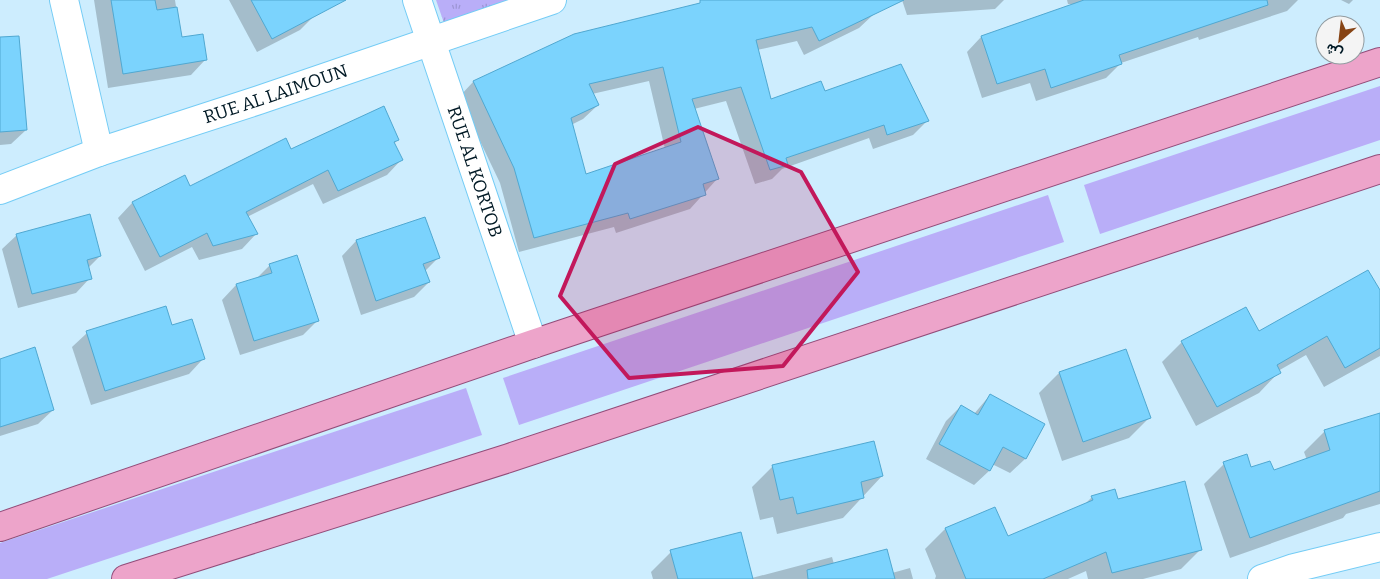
<svg xmlns="http://www.w3.org/2000/svg" width="1380" height="579" font-family="Bitter,Vazirmatn,serif">
<style>
.green{fill:#b9aef8}
.park{fill:url(#park-tufts)}
.shadow{fill:#0003;fill-rule:evenodd}
.building{fill:#7bd3fd;stroke:#50a8d1;fill-rule:evenodd}
.lines{fill:none;stroke-linecap:round;stroke-linejoin:round}
.minor-casing{stroke:#74ccf5;stroke-width:30}
.primary-casing{stroke:#924c79;stroke-width:30}
.minor{stroke:#fff;stroke-width:28}
.primary{stroke:#eda4ca;stroke-width:28}
.marked{fill:#c2185b;fill-opacity:0.2;stroke:#c2185b;stroke-width:4;stroke-linejoin:round}
.labels{text-anchor:middle;dominant-baseline:central;stroke-width:4;stroke-linejoin:round;paint-order:stroke}
.street-label{font-size:18px;fill:#001925;stroke:#f4f4f4}
</style>
<defs>
<pattern id="park-tufts" width="24" height="20" patternUnits="userSpaceOnUse" patternTransform="scale(1.25)"><rect width="24" height="20" fill="#b9aef8"/><path d="M3 7l-1-3M5 7V3M7 7l1-3M15 17l-1-3M17 17v-4M19 17l1-3" fill="none" stroke="#9d95d4"/></pattern>
</defs>
<rect width="100%" height="100%" fill="#cdedfe"/>
<!-- green -->
<g class="green">
<polygon points="1380,86 1380,140 1100,234 1084,185"/>
<polygon points="1048,195 1064,242 519,425 503,378"/>
<polygon points="466,388 482,435 47,579 0,579 0,543"/>
</g>
<!-- park -->
<polygon class="park" points="436,0 549,0 444,23"/>
<!-- shadow -->
<g class="shadow">
<polygon points="94,0 175,0 181,39 205,60 191,75 108,88"/>
<polygon points="229,0 308,0 315,15 300,30 257,52"/>
<path d="M718 0H867L874 14 859 28 804 55 797 41 757 50 770 100 824 92 928 120 913 135 873 149 869 138 782 169 772 179 755 184 726 101 694 109 718 178 690 209 616 233 614 227 519 252 500 183 459 97 473 82ZM649 81 665 149 585 176 571 125 583 119 598 105 592 94Z"/>
<polygon points="902,0 1004,0 995,9 907,15"/>
<polygon points="1067,0 1298,0 1287,11 1199,40 1198,37 1121,63 1106,78 1036,101 1030,83 982,98 967,52 981,37 1075,4 1068,4"/>
<polygon points="1341,0 1353,0 1349,4"/>
<polygon points="0,61 26,130 11,144 0,145"/>
<polygon points="398,139 394,144 401,160 387,175 323,204 313,184 247,217 256,234 242,249 199,260 192,247 145,271 118,218 132,203 184,177 190,187 291,151"/>
<polygon points="425,218 438,258 425,271 429,282 414,297 361,315 342,256 356,241"/>
<polygon points="17,235 100,256 88,268 90,278 76,293 18,308 2,249"/>
<polygon points="270,265 317,321 303,335 240,355 222,300 236,285 256,279"/>
<polygon points="1380,293 1380,356 1324,387 1306,355 1278,371 1279,372 1259,393 1196,426 1162,362 1182,342 1258,333"/>
<polygon points="171,326 203,359 189,374 91,405 72,347 87,333"/>
<polygon points="1126,350 1149,418 1129,438 1062,461 1039,393 1059,373"/>
<polygon points="0,359 53,410 38,424 0,436"/>
<polygon points="990,395 1044,425 1025,459 1010,473 992,464 989,471 974,485 926,459 946,421 961,406 974,414"/>
<polygon points="1380,414 1380,504 1346,514 1343,518 1230,558 1204,484 1224,464 1273,472 1307,460 1304,452 1325,431"/>
<polygon points="773,466 882,476 843,518 777,534 773,517 760,520 752,487"/>
<polygon points="1092,497 1117,500 1201,549 1181,569 1143,579 1088,579 1086,571 1068,579 935,579 936,576 925,549 945,529 995,509 1007,538 1083,506"/>
<polygon points="671,552 752,578 832,557 834,564 892,573 910,568 913,579 653,579 651,572"/>
</g>
<!-- building -->
<g class="building">
<polygon points="111,0 155,0 157,10 177,7 182,37 203,34 207,60 123,74"/>
<polygon points="251,0 346,0 272,39"/>
<path d="M700 0H904L819 41 812 27 756 40 771 99 821 81 825 91 901 64 929 121 887 135 884 125 786 158 788 165 770 170 741 87 692 99 719 179 703 184 706 195 630 219 628 213 534 238 514 168 473 81 574 34 700 3ZM663 67 681 142 586 174 571 118 599 105 589 84Z"/>
<polygon points="1084,0 1267,0 1268,5 1119,55 1122,64 1051,88 1045,69 997,84 981,36"/>
<polygon points="19,36 27,130 0,132 0,37"/>
<polygon points="384,106 399,140 394,142 403,160 338,191 328,170 246,212 258,234 213,246 207,233 160,257 132,202 185,175 190,186 286,138 291,149"/>
<polygon points="90,214 101,256 87,260 92,279 32,294 16,234"/>
<polygon points="425,217 440,258 423,264 430,282 376,301 356,240"/>
<polygon points="297,255 319,321 254,341 236,284 272,273 269,264"/>
<polygon points="1368,270 1380,290 1380,348 1345,368 1327,336 1277,365 1281,373 1217,407 1181,341 1246,307 1259,331"/>
<polygon points="166,306 172,325 192,319 205,359 105,391 86,331"/>
<polygon points="35,347 54,410 0,427 0,359"/>
<polygon points="1126,349 1151,418 1083,442 1059,372"/>
<polygon points="990,394 1045,424 1026,459 1003,447 990,471 939,444 961,405 978,415"/>
<polygon points="1380,413 1380,491 1250,538 1223,462 1247,454 1251,467 1270,461 1274,470 1330,450 1324,430"/>
<polygon points="874,441 883,476 861,482 864,498 797,514 793,497 780,500 772,465"/>
<polygon points="1185,481 1202,550 1112,573 1106,552 1043,579 966,579 945,528 995,507 1008,536 1093,500 1091,496 1115,489 1118,499"/>
<polygon points="741,532 753,579 678,579 670,550"/>
<polygon points="887,549 895,579 808,579 807,570"/>
</g>
<g class="lines">
<!-- minor casing -->
<g class="minor-casing">
<g id="minor">
<polyline points="64,0 99,152"/>
<path id="s1" d="M417 0 533 344"/>
<path id="s2" d="M0 190 99 152 259 100 552 0"/>
<polyline points="1262,579 1294,568 1380,547"/>
</g>
</g>
<!-- primary casing -->
<g class="primary-casing">
<g id="primary">
<polyline points="0,527 533,344 1380,62"/>
<polyline points="126,579 509,458 1380,169"/>
</g>
</g>
<!-- minor -->
<use href="#minor" class="minor"/>
<!-- primary -->
<use href="#primary" class="primary"/>
</g>
<!-- marked area -->
<path class="marked" d="M698 127 801 172 858 272 783 366 629 378 560 296 615 164Z"/>
<g class="labels">
<!-- street labels -->
<g class="street-label">
<text stroke="none"><textPath href="#s2" startOffset="292">RUE AL LAIMOUN</textPath></text>
<text stroke="none"><textPath href="#s1" startOffset="181">RUE AL KORTOB</textPath></text>
</g>
</g>
<!-- north arrow -->
<g transform="translate(1340 40) rotate(208)"><circle r="24" fill="#f4f4f4" stroke="#929ca1"/>
<path d="M0-4L9 19L0 12L-9 19Z" fill="#864314"/>
<text y="-8" font-size="14" font-weight="bold" text-anchor="middle" fill="#001925">ش</text>
</g>
</svg>
